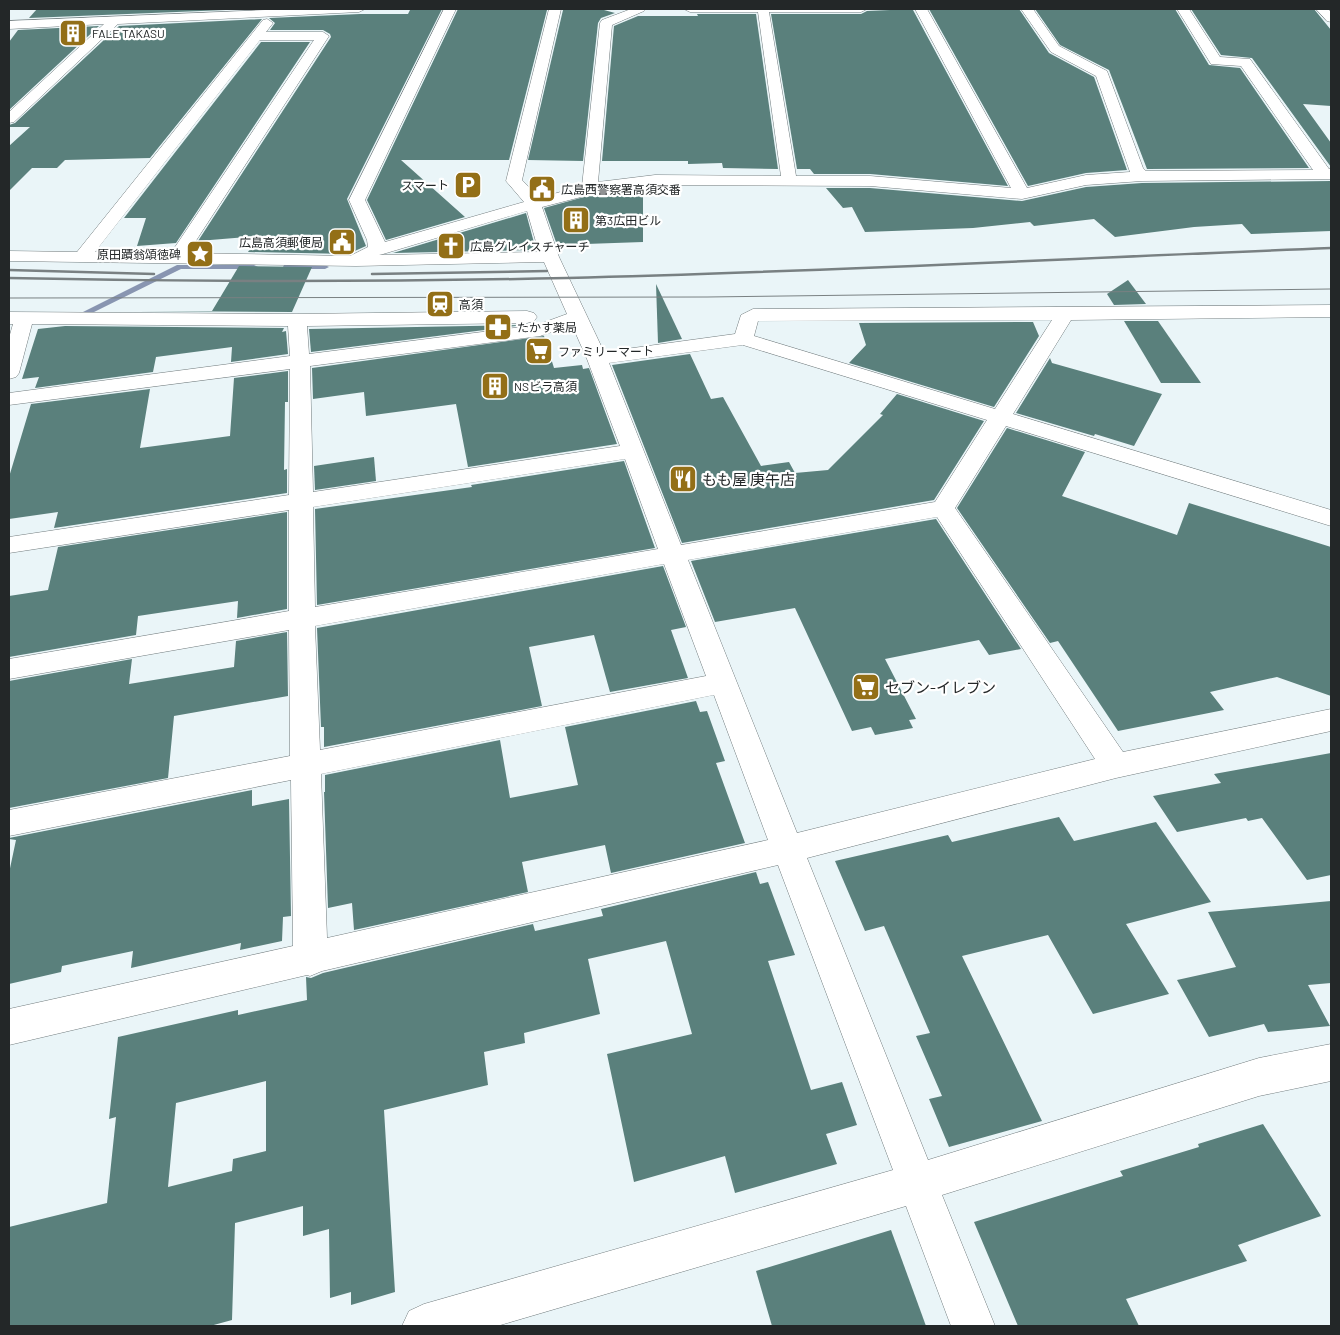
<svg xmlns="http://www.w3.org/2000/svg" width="1340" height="1335" font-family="Barlow,'Noto Sans JP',sans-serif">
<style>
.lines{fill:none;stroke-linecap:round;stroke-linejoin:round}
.stream{fill:#8895b1;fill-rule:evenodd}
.building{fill:#5a807c;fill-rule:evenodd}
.street-casing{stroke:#727c7e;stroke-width:1}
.secondary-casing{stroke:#727c7e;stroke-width:1}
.street{fill:#fff;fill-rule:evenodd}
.secondary{fill:#fff;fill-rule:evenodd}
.tram{stroke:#798082;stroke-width:1}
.rail{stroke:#798082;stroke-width:2.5}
.labels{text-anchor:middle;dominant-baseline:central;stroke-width:4.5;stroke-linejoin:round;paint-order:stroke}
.far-poi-label{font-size:12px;fill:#232728;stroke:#fff;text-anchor:start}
.poi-label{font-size:15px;fill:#232728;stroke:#fff;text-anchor:start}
</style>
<rect width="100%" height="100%" fill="#eaf5f8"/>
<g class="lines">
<!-- stream -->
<g class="stream">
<polygon points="177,265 254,265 258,267 254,269 181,269 88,315 81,313"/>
<polygon points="284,265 325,265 329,267 325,269 287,269 283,267"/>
</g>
</g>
<!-- building -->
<g class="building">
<polygon points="37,9 250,9 29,18"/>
<polygon points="442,9 347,199 366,246 348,254 248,252 258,236 198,241 331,37 330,34 323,30 270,30 275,23 269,18 360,14 408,14 410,10"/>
<polygon points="458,9 547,10 509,160 401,160 465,217 386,240 367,200"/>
<polygon points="913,9 913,10 1008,186 870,174 814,174 810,169 797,169 771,14 861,14 867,11"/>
<polygon points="929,9 1019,9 1049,53 1094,77 1127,170 1086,173 1028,186"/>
<polygon points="1035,9 1175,9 1209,65 1240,68 1309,168 1147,169 1109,70 1060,45"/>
<polygon points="1191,9 1314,9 1331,30 1331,106 1303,104 1331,143 1331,167 1252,58 1221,55"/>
<polygon points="563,10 604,10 615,13 601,18 598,23 583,161 528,160"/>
<polygon points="697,14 756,14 778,169 723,168 722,163 688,164 688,161 602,161 614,26 638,16 698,16"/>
<polygon points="262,19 150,158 65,160 57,168 32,168 9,191 9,146 30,127 9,127 9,125 15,123 119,26"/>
<polygon points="99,26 9,110 9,42 18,30"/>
<polygon points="261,42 310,42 176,243 137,246 146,218 124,218"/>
<polygon points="1331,181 1331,231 1251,234 1242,224 1194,227 1115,237 1094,219 1034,226 1030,222 973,228 865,232 852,207 843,208 826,188 870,188 1022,201 1086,187 1142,183"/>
<polygon points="643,188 643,242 557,245 544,208 595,194"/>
<polygon points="526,213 536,250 393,253"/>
<polygon points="239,266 312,267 292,312 138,311 212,311"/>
<polygon points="1128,280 1146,304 1114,305 1107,294"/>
<polygon points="656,284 682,339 658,343"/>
<polygon points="1124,321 1158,321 1201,383 1161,383"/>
<polygon points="1033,322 1039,336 994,407 849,363 866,345 859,323"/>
<polygon points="523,325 311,352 309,329"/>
<polygon points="65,326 284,328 282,332 286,331 288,354 231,362 232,347 156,357 153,372 35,388 39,377 22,379 38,329"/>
<polygon points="544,336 554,368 582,365 583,369 589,368 617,444 468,467 456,404 366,416 364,392 313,399 312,368"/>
<polygon points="690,354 711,399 723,397 761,466 789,462 795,473 828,470 883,415 880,414 897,394 984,421 934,500 682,543 612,365"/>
<polygon points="1050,358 1052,363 1162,394 1134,446 1095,434 1094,436 1016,413"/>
<polygon points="288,371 288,402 285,402 284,470 287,469 287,493 54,528 58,512 9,519 9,477 31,404 150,389 140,448 230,436 234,378"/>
<polygon points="1007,428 1085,452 1062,496 1177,535 1189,503 1331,547 1331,696 1277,677 1210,692 1224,710 1118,731 1058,641 1050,643 957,508"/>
<polygon points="374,457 376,481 315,490 314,466"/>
<polygon points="624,461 655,548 317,605 315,509 472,487 471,485"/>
<polygon points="287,512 287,609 237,618 238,601 138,616 136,635 9,657 9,596 48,590 58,547"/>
<polygon points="936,519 1021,649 989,655 979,640 885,659 916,719 909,720 913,728 875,735 871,727 852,731 795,608 715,622 691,561"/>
<polygon points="663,566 686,627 671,630 688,678 610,692 594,635 529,647 542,706 324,747 324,727 321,727 317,628"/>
<polygon points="287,632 288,696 174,716 168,778 9,808 9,681 132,659 129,684 234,667 236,641"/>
<polygon points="696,701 700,712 707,711 725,761 716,763 745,843 611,873 605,845 522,862 528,892 354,930 352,903 328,908 324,792 325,792 325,775 500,740 510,798 578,785 565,727"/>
<polygon points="1331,753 1331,875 1307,880 1262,818 1248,821 1246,818 1177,832 1153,796 1221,783 1214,774"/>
<polygon points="252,790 252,806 289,799 291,916 283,917 282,941 240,950 241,943 131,968 133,951 62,966 61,972 9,984 9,873 16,840 9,839 9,838"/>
<polygon points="1059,817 1074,841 1156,822 1211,902 1126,924 1169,994 1093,1014 1048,935 962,956 1042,1121 949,1147 929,1099 942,1096 916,1036 930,1033 884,926 865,931 835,861 948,835 952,842"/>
<path d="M756 872 760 884 768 882 795 955 768 961 811 1090 842 1082 857 1125 826 1134 837 1164 735 1193 725 1156 634 1182 607 1054 692 1034 666 941 588 959 600 1014 524 1033 525 1043 484 1052 488 1085 384 1110 395 1292 351 1305V1292L330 1298 329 1229 303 1236V1206L235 1223 232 1320 210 1326H9V1227L107 1203 116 1117 109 1119 118 1037 238 1010V1015L307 1000 306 977 311 978 323 973 533 924 535 931 603 916 601 909ZM266 1081V1151L233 1159 232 1171 168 1187 176 1103Z"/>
<polygon points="1331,901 1331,983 1308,985 1330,1026 1268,1032 1264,1024 1209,1037 1177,980 1236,967 1208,912"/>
<polygon points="1263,1124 1321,1216 1238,1245 1247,1261 1126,1299 1139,1326 1018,1326 974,1222 1123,1176 1120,1171 1199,1147 1198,1144"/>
<polygon points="891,1230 926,1326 772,1326 756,1271"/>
</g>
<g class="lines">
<!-- street casing -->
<g class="street-casing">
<g id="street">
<polygon points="288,9 365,9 359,12 118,24 14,122 9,123 9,112 104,24 9,29 9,21"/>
<path d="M444 9H456L365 200 385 242 524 202 506 181 549 9H561L522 180 539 198 582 186 600 23 602 20 631 9H646L644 11 612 25 598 182 655 175 781 176 758 12H690L684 9H867L861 12H769L796 176H870L1011 188 915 9H927L1027 188 1086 175 1130 172 1096 76 1051 52 1021 9H1033L1059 46 1107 71 1143 168 1146 171 1313 170 1241 66 1211 64 1177 9H1189L1220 57 1250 59 1329 169H1331V179L1142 181 1086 185 1022 199 870 186 655 185 594 192 589 195 542 207 559 257 604 352 735 334 741 315 753 309 1331 305V317L1071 320 1013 414 1331 510V526L1006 426 955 508 1123 752 1331 709V731L1116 778 807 858 928 1160 1259 1058 1331 1044V1081L1259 1096 942 1195 995 1326H951L906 1206 497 1326H402L409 1311 424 1304 893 1170 778 865 322 971 310 976 307 975 9 1045V1009L293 946 291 780 9 836V810L290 756 289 630 9 679V659L289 611V510L9 553V537L289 495 290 369 9 405V393L290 356 288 326 32 324 19 373 16 377 9 379V338L13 324H9V312L297 314 527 311 534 313 537 317 534 321 527 323 307 326 309 354 537 325 567 314 544 262 356 266 9 261V251L77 252 263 20 267 19 273 23 266 32H323L329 36 188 253 350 256 368 247 367 240 349 200ZM260 40H314L171 253 95 252ZM527 211 539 252 379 255 383 254ZM1052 320 995 409 754 336 758 321ZM572 325 587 359 620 446 313 492 310 366 540 336ZM743 345 987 420 935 502 681 545 609 363ZM625 459 658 549 315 607 313 507ZM937 517 1095 759 797 833 688 560ZM664 564 706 676 320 750 315 626ZM714 695 768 840 327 938 321 774Z"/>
<polygon points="1316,9 1328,9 1331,12 1331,22 1327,21"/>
</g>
</g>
<!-- secondary casing -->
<g class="secondary-casing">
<polygon id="secondary" points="271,9 283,9 279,14 275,15 269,12"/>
</g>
<!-- street -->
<use href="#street" class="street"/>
<!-- secondary -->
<use href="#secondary" class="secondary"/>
<!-- tram -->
<polyline class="tram" points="9,298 707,297 1331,289"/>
<!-- rail -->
<g class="rail">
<polyline points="9,270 154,274"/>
<polyline points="372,274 547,271"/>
<path d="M9 278C195 282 381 282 567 278 822 272 1076 258 1331 248"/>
</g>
</g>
<!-- icons -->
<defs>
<g id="building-square" transform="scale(1.4375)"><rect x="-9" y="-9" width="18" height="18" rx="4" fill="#936f17" stroke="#fff"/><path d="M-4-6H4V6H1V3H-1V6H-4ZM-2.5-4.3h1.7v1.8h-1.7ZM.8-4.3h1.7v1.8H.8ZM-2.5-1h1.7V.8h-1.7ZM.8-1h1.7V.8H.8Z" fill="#fff"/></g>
<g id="parking-square" transform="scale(1.4375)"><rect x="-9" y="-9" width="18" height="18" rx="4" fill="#936f17" stroke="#fff"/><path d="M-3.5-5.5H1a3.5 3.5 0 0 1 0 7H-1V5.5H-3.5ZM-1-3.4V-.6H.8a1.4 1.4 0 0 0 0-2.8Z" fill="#fff"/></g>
<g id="civic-square" transform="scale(1.4375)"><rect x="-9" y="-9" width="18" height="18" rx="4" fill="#936f17" stroke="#fff"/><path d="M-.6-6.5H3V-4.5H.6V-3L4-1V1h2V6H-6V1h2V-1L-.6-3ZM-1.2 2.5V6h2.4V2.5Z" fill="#fff"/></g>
<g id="church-square" transform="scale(1.4375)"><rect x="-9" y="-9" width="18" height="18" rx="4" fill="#936f17" stroke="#fff"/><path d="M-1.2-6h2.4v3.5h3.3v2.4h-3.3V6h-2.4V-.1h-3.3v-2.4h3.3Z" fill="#fff"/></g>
<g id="sight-square" transform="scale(1.4375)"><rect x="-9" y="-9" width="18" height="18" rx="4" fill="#936f17" stroke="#fff"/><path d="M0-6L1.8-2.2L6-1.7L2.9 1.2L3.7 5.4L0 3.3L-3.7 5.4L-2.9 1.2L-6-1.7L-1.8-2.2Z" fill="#fff"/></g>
<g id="station-square" transform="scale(1.4375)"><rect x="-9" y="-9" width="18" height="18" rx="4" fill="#936f17" stroke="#fff"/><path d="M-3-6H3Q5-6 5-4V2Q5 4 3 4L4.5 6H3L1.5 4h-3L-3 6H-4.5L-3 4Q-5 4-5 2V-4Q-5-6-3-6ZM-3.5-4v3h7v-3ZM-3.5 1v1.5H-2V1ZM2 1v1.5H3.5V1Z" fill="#fff"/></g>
<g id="pharmacy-square" transform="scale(1.4375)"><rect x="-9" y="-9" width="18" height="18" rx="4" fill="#936f17" stroke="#fff"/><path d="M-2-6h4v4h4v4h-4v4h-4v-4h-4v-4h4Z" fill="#fff"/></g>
<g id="supermarket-square" transform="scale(1.4375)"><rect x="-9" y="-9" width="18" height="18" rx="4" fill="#936f17" stroke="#fff"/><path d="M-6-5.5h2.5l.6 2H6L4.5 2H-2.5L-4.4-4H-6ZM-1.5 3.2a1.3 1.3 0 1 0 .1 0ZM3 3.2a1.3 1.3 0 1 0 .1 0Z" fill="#fff"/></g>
<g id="restaurant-square" transform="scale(1.4375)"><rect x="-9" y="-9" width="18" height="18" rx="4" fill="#936f17" stroke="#fff"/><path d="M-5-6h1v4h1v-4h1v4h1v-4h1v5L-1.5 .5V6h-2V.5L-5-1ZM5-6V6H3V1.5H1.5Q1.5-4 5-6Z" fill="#fff"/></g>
</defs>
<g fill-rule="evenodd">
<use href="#building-square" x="73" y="33"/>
<use href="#parking-square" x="468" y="185"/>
<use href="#civic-square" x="542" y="189"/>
<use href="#building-square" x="576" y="220"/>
<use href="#civic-square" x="342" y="242"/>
<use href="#church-square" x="451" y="246"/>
<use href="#sight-square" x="200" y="254"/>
<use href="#station-square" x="440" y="304"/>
<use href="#pharmacy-square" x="498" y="327"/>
<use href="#supermarket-square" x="539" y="351"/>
<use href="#building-square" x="495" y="386"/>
<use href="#restaurant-square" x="683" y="479"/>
<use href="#supermarket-square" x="866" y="687"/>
</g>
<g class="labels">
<!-- far-poi labels -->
<g class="far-poi-label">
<text x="92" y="33">FALE TAKASU</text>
<text x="449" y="185" text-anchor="end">スマート</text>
<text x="561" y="189">広島西警察署高須交番</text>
<text x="595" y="220">第3広田ビル</text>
<text x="323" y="242" text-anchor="end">広島高須郵便局</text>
<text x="470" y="246">広島グレイスチャーチ</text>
<text x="181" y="254" text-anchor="end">原田蹟翁頌徳碑</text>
<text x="459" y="304">高須</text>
<text x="517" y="327">たかす薬局</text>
<text x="558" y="351">ファミリーマート</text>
<text x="514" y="386">NSビラ高須</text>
</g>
<!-- poi labels -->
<g class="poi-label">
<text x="702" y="479">もも屋 庚午店</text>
<text x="885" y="687">セブン-イレブン</text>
</g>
</g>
<!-- border -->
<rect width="1340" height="1335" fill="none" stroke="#232728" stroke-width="20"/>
</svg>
